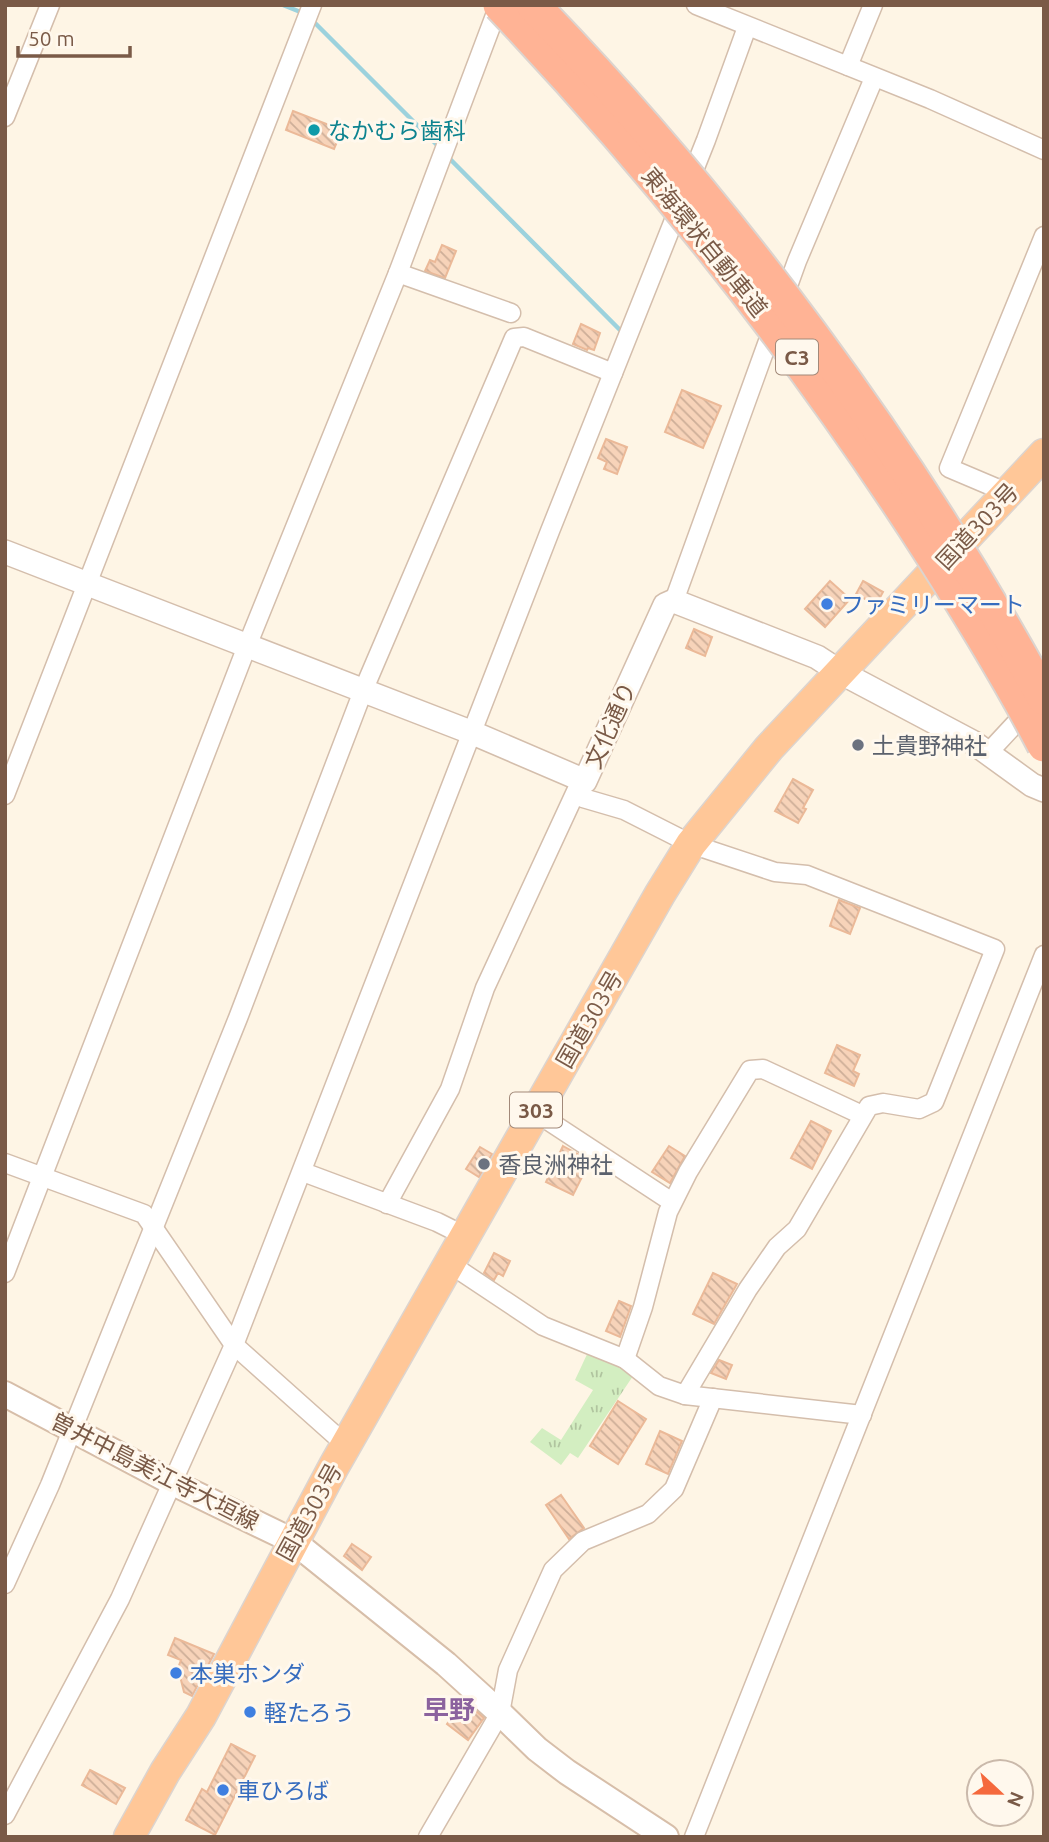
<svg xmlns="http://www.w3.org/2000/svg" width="1049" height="1842" font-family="Ubuntu,'Noto Sans JP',sans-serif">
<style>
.grass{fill:url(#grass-tufts)}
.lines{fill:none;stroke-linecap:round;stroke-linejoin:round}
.stream{stroke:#9cd2dd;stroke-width:4.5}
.building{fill:url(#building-back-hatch);stroke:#ebb998;stroke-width:2}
.minor-casing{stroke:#d4beac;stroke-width:21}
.tertiary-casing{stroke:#d4beac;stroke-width:26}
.secondary-casing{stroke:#d7bea9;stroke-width:28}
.trunk-casing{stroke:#dcd4cf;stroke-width:33}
.minor{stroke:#fff;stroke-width:18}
.tertiary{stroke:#fff;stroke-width:23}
.secondary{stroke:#fff;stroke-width:24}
.trunk{stroke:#ffc798;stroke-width:30}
.motorway-bridge-casing{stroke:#dcd4cf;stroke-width:37;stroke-linecap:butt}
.motorway-bridge{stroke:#ffb395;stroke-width:33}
.culture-dot{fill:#0f9aa8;stroke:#fff8ed;stroke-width:2.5}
.shop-dot{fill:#3f7fe0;stroke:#fff8ed;stroke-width:2.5}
.worship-dot{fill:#6b7280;stroke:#fff8ed;stroke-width:2.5}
.labels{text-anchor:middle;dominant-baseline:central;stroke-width:6;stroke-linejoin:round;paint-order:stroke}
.shield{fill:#fff8ed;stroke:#a28979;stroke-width:2}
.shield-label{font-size:21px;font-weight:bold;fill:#7a5a47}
.culture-label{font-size:23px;fill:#0d838f;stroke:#fff8ed;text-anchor:start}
.street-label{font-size:23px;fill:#7a5a47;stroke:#fff8ed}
.shop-label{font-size:23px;fill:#366cbe;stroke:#fff8ed;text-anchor:start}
.worship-label{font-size:23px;fill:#5b616d;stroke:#fff8ed;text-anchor:start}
.quarter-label{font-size:26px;font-weight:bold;fill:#8b629e;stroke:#fff8ed}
</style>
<defs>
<pattern id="grass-tufts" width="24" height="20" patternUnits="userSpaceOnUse" patternTransform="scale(1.75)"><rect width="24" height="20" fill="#d3eec1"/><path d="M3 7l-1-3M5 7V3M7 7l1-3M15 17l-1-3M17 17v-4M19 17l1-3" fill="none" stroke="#b0c49f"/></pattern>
<pattern id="building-back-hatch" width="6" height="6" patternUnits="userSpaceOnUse" patternTransform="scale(1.75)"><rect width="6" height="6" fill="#f7d3b9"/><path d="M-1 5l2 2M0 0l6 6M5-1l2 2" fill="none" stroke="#cdae98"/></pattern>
</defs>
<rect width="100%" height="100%" fill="#fef5e5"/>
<!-- grass -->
<polygon class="grass" points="589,1350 616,1363 633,1376 578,1458 570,1453 561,1465 530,1442 542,1428 561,1440 593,1390 575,1380"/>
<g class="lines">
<!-- stream -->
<g class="stream">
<polyline points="283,5 303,13"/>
<polyline points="310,18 440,148"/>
<polyline points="448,157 620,330"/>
</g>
</g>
<!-- building -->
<g class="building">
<polygon points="293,111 342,130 334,149 286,130"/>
<polygon points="442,245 456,251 445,278 425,271 430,260 435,262"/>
<polygon points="581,324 600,333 594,350 588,348 587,350 573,344"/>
<polygon points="682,390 721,406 703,448 665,432"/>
<polygon points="606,439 627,447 617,474 604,469 607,462 598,458"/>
<polygon points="830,581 850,599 825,627 805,609"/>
<polygon points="863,581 883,592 876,605 856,594"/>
<polygon points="694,629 712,637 705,656 686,648"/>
<polygon points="793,779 813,790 803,808 806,809 798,823 775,811"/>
<polygon points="839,900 860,908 850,934 830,926"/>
<polygon points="837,1045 860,1055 853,1071 859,1074 854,1086 825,1073"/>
<polygon points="811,1121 831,1131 812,1169 791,1158"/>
<polygon points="563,1146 590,1161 573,1195 546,1182"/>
<polygon points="669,1146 685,1156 670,1183 652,1172"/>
<polygon points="480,1147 492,1154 479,1177 466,1169"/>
<polygon points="494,1253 510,1261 503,1276 498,1273 494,1280 484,1273"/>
<polygon points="713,1273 737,1284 714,1324 693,1314"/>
<polygon points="619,1301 631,1306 620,1337 606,1331"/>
<polygon points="719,1360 732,1365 726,1379 711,1373"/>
<polygon points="618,1401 646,1419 618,1464 590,1446"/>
<polygon points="660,1431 682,1441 668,1474 646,1464"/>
<polygon points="561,1495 584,1528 569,1539 546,1505"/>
<polygon points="352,1544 371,1557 362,1570 344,1556"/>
<polygon points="175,1638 214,1654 192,1696 184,1692 178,1668 181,1660 168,1655"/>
<polygon points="467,1703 484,1718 468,1740 447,1724 457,1710 461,1712"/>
<polygon points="231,1744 255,1756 215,1835 186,1820 202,1789 207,1792"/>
<polygon points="90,1770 125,1788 116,1804 82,1785"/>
</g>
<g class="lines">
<!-- minor casing -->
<g class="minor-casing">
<g id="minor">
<polyline points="696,5 930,99 1044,150"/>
<polyline points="848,66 873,5"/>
<polyline points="5,117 50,5"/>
<polyline points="398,273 511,313"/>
<polyline points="1008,493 949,468 1044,236"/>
<polyline points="674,601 797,261 874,78"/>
<polyline points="988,753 1014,725 1035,712"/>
<polyline points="5,795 312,5"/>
<polyline points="535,1112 672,1202"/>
<polyline points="5,1163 144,1214 234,1345 346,1445"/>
<polyline points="303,1172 437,1222 465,1236"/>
<polyline points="387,1204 450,1089 485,988 578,787 583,798 624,810 691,844 775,872 807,875 995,949 934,1102 919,1109 883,1103 869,1106 797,1229 777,1247 748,1289 685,1395"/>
<polyline points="450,1264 543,1326 625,1359 659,1386 685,1395 862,1415"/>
<polyline points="5,1273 247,646 398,273 499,5"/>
<polyline points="625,1359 643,1307 668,1212 688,1172 750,1070 763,1069 862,1115"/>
<polyline points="5,1584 50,1485 238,1018 363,691 514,338 524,337 613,373"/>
<polyline points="5,1815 120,1599 234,1345 550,531 706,140 747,27"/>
<polyline points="428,1837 500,1713 508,1670 553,1570 583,1541 648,1514 674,1489 713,1398"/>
<polyline points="694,1837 1044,955"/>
</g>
</g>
<!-- tertiary casing -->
<g class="tertiary-casing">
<polyline id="tertiary" points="5,552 473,733 585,781 665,605 674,601 817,657 840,672 974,743 1032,785 1044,790"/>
</g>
<!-- secondary casing -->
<g class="secondary-casing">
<polyline id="secondary" points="5,1394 173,1483 293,1541 446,1664 500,1713 537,1749 567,1772 666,1837"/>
</g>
<!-- trunk casing -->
<g class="trunk-casing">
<polyline id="trunk" points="129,1837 165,1772 201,1716 334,1466 660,894 691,844 769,748 1044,454"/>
</g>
<!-- minor -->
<use href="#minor" class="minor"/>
<!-- tertiary -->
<use href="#tertiary" class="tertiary"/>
<!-- secondary -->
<use href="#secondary" class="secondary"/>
<!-- trunk -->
<use href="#trunk" class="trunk"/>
<!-- motorway-bridge casing -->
<g class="motorway-bridge-casing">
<g id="motorway-bridge">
<path d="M500 5C653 166 792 340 914 527 960 598 1005 670 1044 745"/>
<path d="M533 5C729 207 909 450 1044 698"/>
</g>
</g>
<!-- motorway-bridge -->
<use href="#motorway-bridge" class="motorway-bridge"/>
</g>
<!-- markers -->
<circle class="culture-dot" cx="314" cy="130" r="7"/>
<g class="shop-dot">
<circle cx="827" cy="604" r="7"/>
<circle cx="176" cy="1673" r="7"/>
<circle cx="250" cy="1712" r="7"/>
<circle cx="223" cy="1790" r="7"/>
</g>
<g class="worship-dot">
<circle cx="858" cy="745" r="7"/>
<circle cx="484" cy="1164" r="7"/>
</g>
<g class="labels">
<!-- shield labels -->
<g class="shield">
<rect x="776" y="339.5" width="42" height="35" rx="5"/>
<rect x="510" y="1092.5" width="52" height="35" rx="5"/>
</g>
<g class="shield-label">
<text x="797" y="357">C3</text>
<text x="536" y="1110">303</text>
</g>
<!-- culture labels -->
<g class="culture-label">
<text x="328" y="130">なかむら歯科</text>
</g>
<!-- street labels -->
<g class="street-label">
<text transform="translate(705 242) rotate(51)">東海環状自動車道</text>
<text transform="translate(977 526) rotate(-47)">国道303号</text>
<text transform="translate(610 725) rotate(-66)">文化通り</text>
<text transform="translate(589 1019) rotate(-60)">国道303号</text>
<text transform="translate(155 1471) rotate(27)">曽井中島美江寺大垣線</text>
<text transform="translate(309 1512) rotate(-61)">国道303号</text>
</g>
<!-- shop labels -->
<g class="shop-label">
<text x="841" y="604">ファミリーマート</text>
<text x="190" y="1673">本巣ホンダ</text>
<text x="264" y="1712">軽たろう</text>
<text x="237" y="1790">車ひろば</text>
</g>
<!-- worship labels -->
<g class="worship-label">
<text x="872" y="745">土貴野神社</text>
<text x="498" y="1164">香良洲神社</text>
</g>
<!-- quarter labels -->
<g class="quarter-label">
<text x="449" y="1709">早野</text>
</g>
</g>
<!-- border -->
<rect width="1049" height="1842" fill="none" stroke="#7a5a47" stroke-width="14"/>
<!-- north arrow -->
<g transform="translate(1000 1793) rotate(112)"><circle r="33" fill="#fff8ed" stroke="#cab9ab" stroke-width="2"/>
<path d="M0-5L12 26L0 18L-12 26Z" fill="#f5693d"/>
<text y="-10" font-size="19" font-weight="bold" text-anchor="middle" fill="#7a5a47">N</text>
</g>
<!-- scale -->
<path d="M18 46v10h112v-10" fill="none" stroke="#7a5a47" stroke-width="3.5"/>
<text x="28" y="46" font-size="21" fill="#7a5a47" stroke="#fff8ed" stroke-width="5" paint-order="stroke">50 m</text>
</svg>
